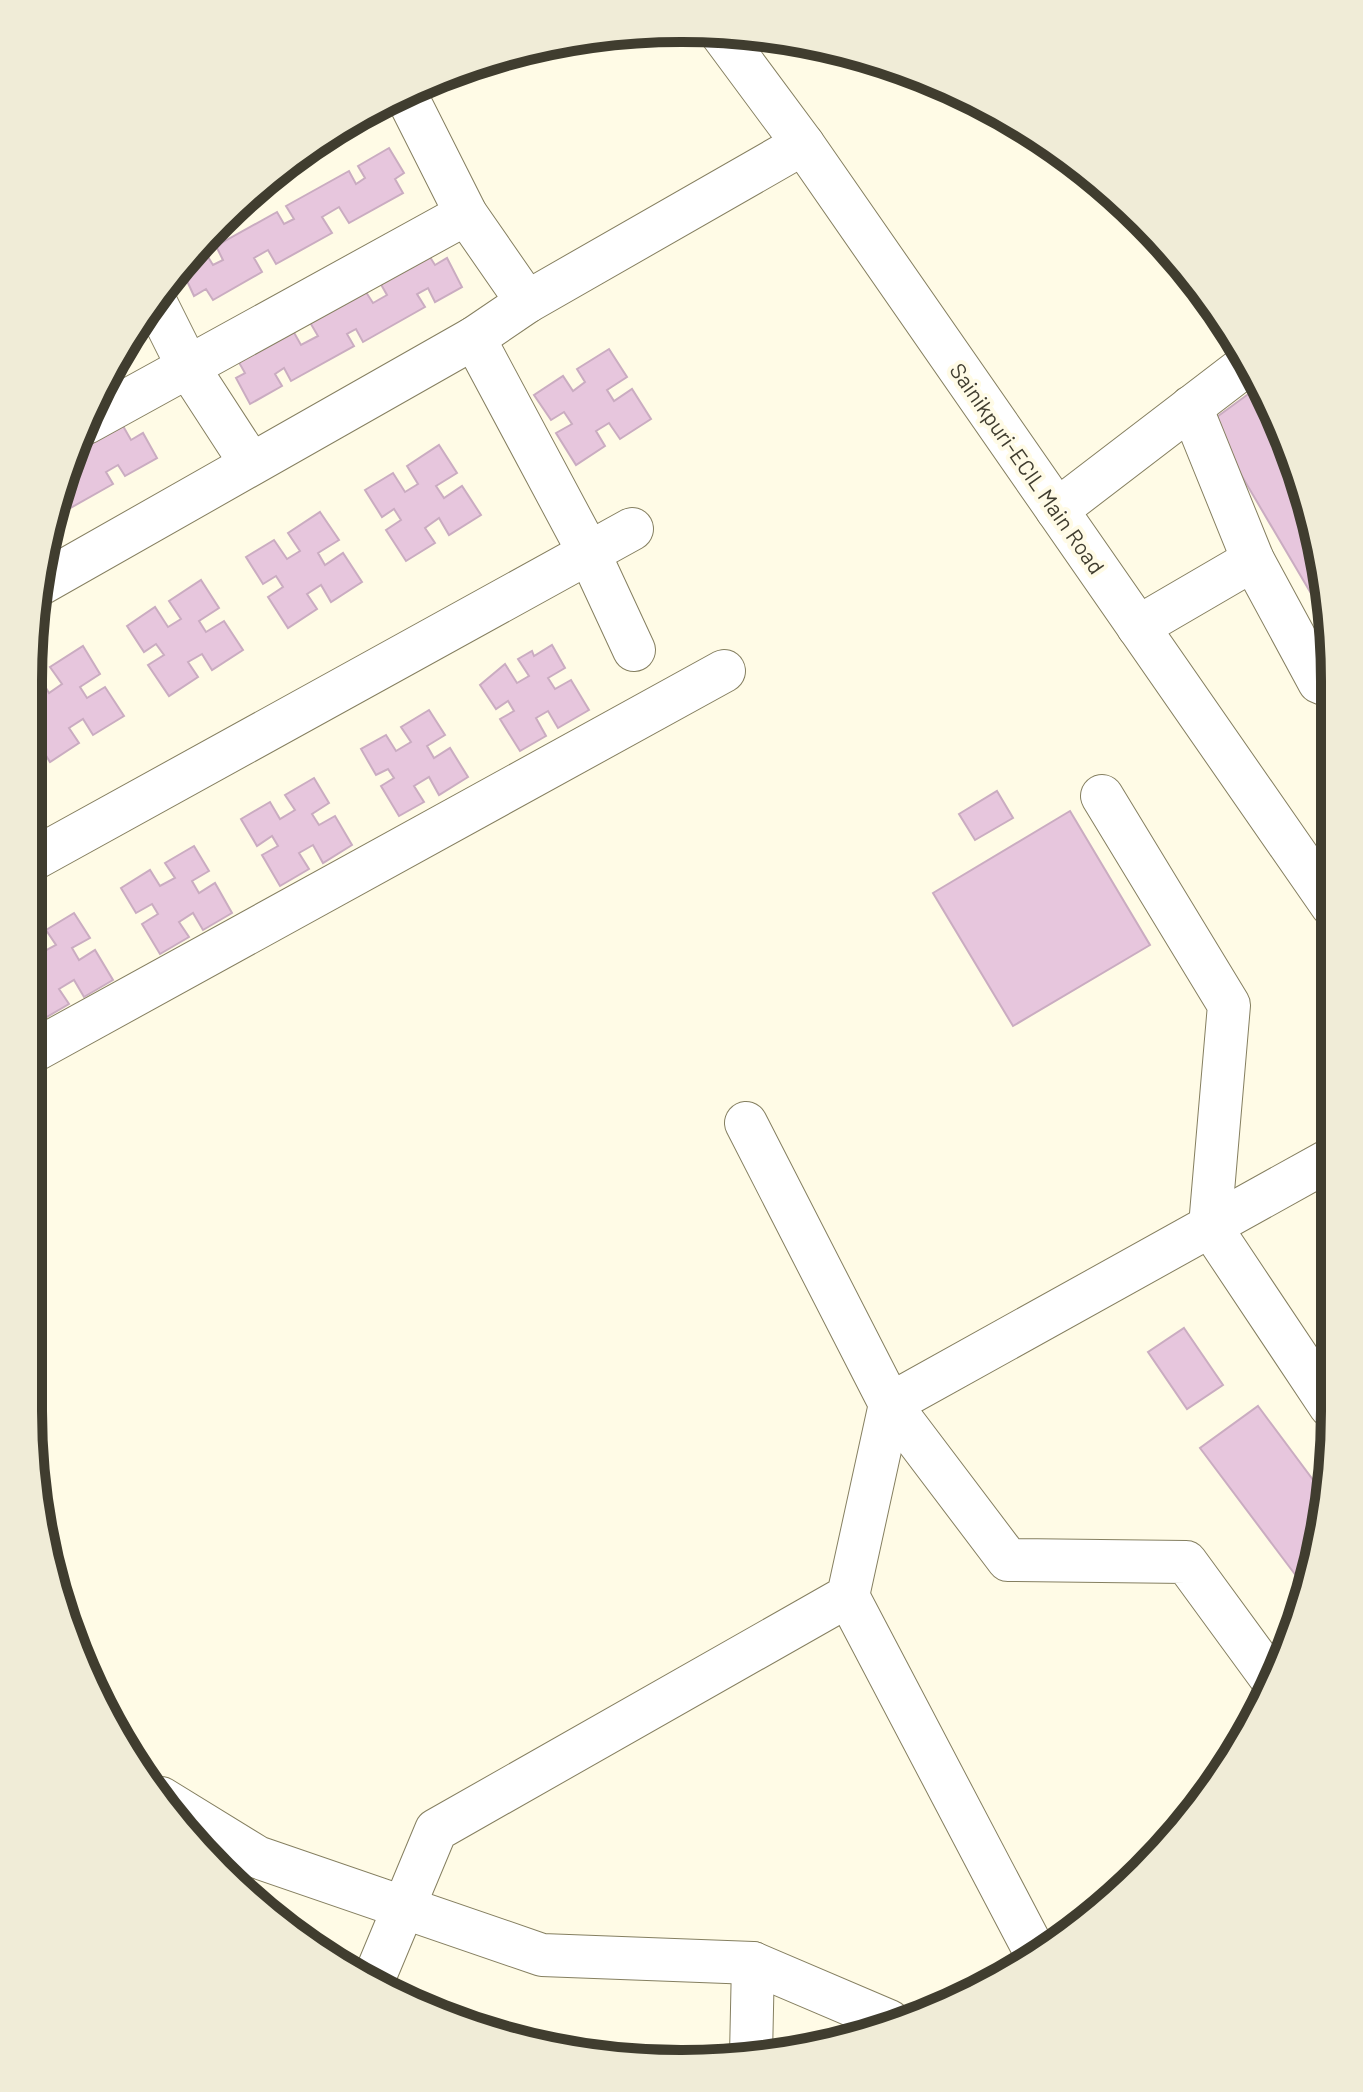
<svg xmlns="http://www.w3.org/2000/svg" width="1363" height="2092" font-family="Barlow,sans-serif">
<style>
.water{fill:#b4c9e7;stroke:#919fb0;stroke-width:2}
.building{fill:#e7c6dd;stroke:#caacc1;stroke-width:2}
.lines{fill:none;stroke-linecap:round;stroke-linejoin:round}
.minor-casing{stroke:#857f60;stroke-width:44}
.minor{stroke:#fff;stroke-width:42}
.labels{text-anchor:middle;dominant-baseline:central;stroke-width:8;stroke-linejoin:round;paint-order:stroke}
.street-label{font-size:22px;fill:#403d2f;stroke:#fffbe6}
.rim{fill:none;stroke:#403d2f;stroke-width:10}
</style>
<rect width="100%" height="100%" fill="#fffbe6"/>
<!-- water -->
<polygon class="water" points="951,89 1009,116 1110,188 1073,177"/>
<!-- building -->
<g class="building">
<polygon points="389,148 404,173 395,179 403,193 349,223 339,207 322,217 332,233 276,264 268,250 254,258 262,272 213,300 206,289 194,296 180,266 205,252 213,265 223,260 216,246 277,212 284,224 294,219 286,206 349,171 356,184 365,178 358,166"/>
<polygon points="428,254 435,265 447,258 462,287 435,302 428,288 417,294 425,307 363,342 356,329 347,334 354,346 291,381 284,368 275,374 282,386 250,404 236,378 245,373 237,359 292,329 301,345 318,336 308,319 364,289 373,303 387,295 379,281"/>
<polygon points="609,349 627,377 607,390 614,401 632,389 651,419 620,439 609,423 596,431 605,446 576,465 556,433 572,424 564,412 551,420 534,395 563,376 573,391 585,382 577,369"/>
<polygon points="1262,384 1313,513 1332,629 1210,422"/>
<polygon points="123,426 131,440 143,433 157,458 125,476 118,465 106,472 113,484 58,515 70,475 77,471 74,464 77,452"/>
<polygon points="439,445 457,473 436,486 444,498 462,486 481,515 449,535 439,518 425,528 435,543 406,561 386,530 401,520 394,509 382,517 365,490 393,473 405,492 418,484 407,466"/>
<polygon points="320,512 339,540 318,553 325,565 343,553 362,582 331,602 321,585 307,594 317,609 288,628 268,597 283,587 276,576 263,584 246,557 274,540 287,559 300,551 288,533"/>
<polygon points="201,580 219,608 199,621 206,632 224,621 243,650 212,670 202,654 188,662 198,677 169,696 148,665 164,655 156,644 144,652 127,626 155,607 168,627 181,619 169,601"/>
<polygon points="552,645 565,668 548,678 555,689 571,680 589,710 558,728 548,711 536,718 546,736 520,751 500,719 514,711 508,701 496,709 480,685 505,664 517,683 529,676 518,659 532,651 534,656"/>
<polygon points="83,646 100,674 80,687 87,698 105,687 124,716 93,735 83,719 69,728 79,743 50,762 33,735 33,728 45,721 38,709 33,712 33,675 37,673 49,693 62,684 50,667"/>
<polygon points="429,710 445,735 427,746 434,758 450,748 468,777 439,795 429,777 414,786 424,802 399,816 381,786 394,778 388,769 376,775 361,749 386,735 396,751 411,742 401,727"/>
<polygon points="314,778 329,803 312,814 319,825 335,816 352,845 323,863 313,845 299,853 309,869 280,886 262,855 278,846 272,836 257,846 241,819 270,802 280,819 295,810 285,795"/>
<polygon points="997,791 1013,818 975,840 959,814"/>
<polygon points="1070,811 1150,945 1013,1026 933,893"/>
<polygon points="194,846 209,871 192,881 199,893 215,883 232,913 203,930 193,913 179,922 189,937 160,954 142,924 158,914 152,904 136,913 121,888 150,870 160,886 175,878 165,863"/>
<polygon points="74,913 90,938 72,948 79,960 95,950 113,980 84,997 74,980 59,989 69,1004 40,1021 31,1005 31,986 39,981 31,972 31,937 41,953 56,945 46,930"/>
<polygon points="1184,1328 1223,1385 1187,1409 1148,1352"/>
<polygon points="1258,1406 1328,1500 1307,1570 1297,1577 1200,1448"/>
</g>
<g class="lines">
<!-- minor casing -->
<g class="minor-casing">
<g id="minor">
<polyline points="720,32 803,144 1332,906"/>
<polyline points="404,91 466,214 527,302"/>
<polyline points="156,303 188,367 251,464"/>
<polyline points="474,338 589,553 634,650"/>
<polyline points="1191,407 1253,560 1319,682 1333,688"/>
<polyline points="86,423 466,214"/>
<polyline points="1057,510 1249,363"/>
<polyline points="37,586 474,338 527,302 803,144"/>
<polyline points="1138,627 1253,560"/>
<polyline points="1102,796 1229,1005 1210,1226 1330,1406"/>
<polyline points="32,860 632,529"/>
<polyline points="30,1053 724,671"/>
<polyline points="848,1596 1036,1954"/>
<polyline points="1273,1681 1186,1562 1008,1560 890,1404 1331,1159"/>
<polyline points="161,1798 257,1857 542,1955 753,1963 889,2021"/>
<polyline points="373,1981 436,1830 848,1596 890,1404 746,1123"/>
<polyline points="751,2055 753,1963"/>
</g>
</g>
<!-- minor -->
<use href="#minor" class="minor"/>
</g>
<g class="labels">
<!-- street labels -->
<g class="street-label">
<text transform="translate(1028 468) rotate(55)">Sainikpuri-ECIL Main Road</text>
</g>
</g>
<!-- crop -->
<path d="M0 0H1363V2092H0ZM681 42H682A639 639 0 0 1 1321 681V1411A639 639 0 0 1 682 2050H681A639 639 0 0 1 42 1411V681A639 639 0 0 1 681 42Z" fill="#f0ecd7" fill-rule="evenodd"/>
<path class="rim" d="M681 42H682A639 639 0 0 1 1321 681V1411A639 639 0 0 1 682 2050H681A639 639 0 0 1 42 1411V681A639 639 0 0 1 681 42Z"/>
</svg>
